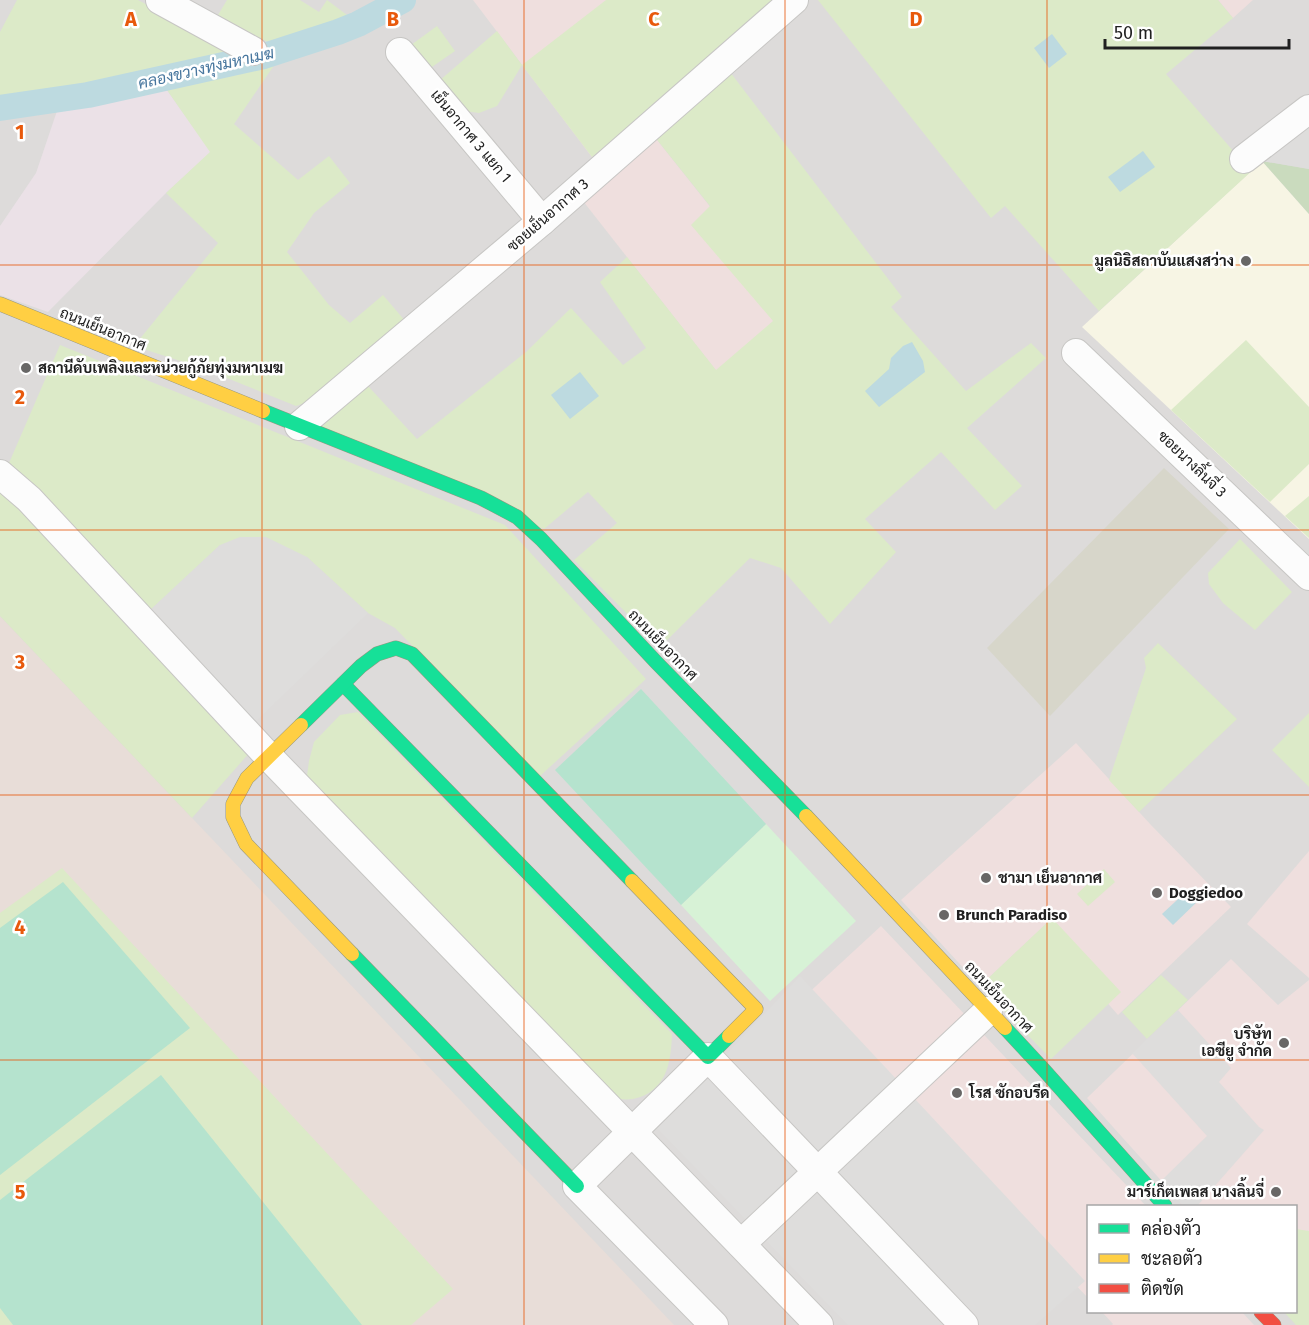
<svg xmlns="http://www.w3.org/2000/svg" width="1309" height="1325" font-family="'Fira Sans',Sarabun,sans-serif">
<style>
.residential{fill:#dddbda;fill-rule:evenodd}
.commercial{fill:#efdfde}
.industrial{fill:#ebe1e7}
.education{fill:#f7f5e4}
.military{fill:#e8ddd8}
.construction{fill:#d7d6ca}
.grass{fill:#dceac8}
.forest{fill:#cadbbe}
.park{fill:#d7f2d6}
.pitch{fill:#b5e3ce}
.parking{fill:#dedddc}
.water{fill:#bddae0}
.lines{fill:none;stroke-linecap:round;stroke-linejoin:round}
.canal{stroke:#bddae0;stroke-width:26}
.street-casing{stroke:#c7c6c4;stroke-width:30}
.fast-casing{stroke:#979780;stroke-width:15}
.slow-casing{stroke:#979780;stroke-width:15}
.jam-casing{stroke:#979780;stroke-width:15}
.street{stroke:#fcfcfc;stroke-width:28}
.fast{stroke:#16e098;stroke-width:14}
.slow{stroke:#ffcf43;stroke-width:14}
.jam{stroke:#f24e42;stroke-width:14}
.grid{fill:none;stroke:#e8590c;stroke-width:1.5;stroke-opacity:0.55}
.poi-dot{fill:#686766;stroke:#fff;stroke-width:2}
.labels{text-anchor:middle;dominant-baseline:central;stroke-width:5;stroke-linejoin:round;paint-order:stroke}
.street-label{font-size:15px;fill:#202020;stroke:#fff}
.poi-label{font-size:15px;font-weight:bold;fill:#202020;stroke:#fff;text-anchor:start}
.water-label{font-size:16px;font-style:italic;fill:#47769e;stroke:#fff}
.grid-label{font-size:20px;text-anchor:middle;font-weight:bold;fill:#e8590c;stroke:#fff;stroke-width:5;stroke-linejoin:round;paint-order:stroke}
</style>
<rect width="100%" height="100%" fill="#eeebe8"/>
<!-- residential -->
<path class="residential" d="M0 0H1309V1325H0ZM1088 1206H1296V1312H1088Z"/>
<!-- commercial -->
<g class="commercial">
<polygon points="473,0 699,0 730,42 592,157"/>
<polygon points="1218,0 1253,0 1233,18"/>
<polygon points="654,136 828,355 754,419 583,201"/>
<polygon points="1076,743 1151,825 1231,907 1118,1015 1042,928 980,986 901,900"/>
<polygon points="1309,851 1309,978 1247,924"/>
<polygon points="881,926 1146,1206 1088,1206 1088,1298 803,998"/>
<polygon points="1231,959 1278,1005 1309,980 1309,1325 1296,1312 1296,1206 1199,1206 1198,1205 1194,1206 1184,1206 1087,1098"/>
<polygon points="1102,1312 1242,1312 1254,1325 1112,1325 1113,1324"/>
</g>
<!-- industrial -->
<polygon class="industrial" points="167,90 211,152 166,193 48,312 0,295 0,226 36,173 58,108"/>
<!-- education -->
<polygon class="education" points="1262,161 1309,214 1309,539 1082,327"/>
<!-- military -->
<polygon class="military" points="0,616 674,1325 0,1325"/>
<!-- construction -->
<polygon class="construction" points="1164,468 1229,529 1050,716 987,648"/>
<!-- grass -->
<g class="grass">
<polygon points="17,0 138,0 236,52 95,81 0,97 0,32"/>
<polygon points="227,0 300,0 319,12 327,0 355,21 321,33 271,44 218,15"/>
<polygon points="606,0 778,0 730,42 592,157 522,65 497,106 479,113 458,110 439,81 497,31 522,65"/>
<polygon points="818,0 1218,0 1233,18 1166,74 1235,153 1255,168 1099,311 1005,206 991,218"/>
<polygon points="437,26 455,51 429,69 411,45"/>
<polygon points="277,61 234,124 298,180 329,156 350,183 314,213 287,252 329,305 350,323 383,295 406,322 308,402 296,406 202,368 134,346 218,243 166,193 210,152 167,90 237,73"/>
<polygon points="727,68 902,297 891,307 966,391 1031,343 1046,358 967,428 1022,486 995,510 941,452 865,519 896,552 830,624 781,568 750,558 660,647 574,560 617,523 588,492 544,529 321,427 368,386 417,439 526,352 571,308 623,365 646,348 600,282 627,257 716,370 773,321 691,225 710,206 654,136"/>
<polygon points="1246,340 1309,407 1309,464 1270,502 1171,410"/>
<polygon points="60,345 505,525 646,679 540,776 395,628 368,613 307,557 220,545 146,614 6,470"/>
<polygon points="0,486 251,751 192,818 0,616"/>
<polygon points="1309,496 1309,538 1285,516"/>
<polygon points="1240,539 1292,592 1255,630 1223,603 1209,584 1208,573"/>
<polygon points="1158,643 1237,719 1139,812 1109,780 1146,668 1144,658"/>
<path d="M358 712 672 1034C671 1064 666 1092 633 1099 627 1100 619 1099 613 1099L306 783 309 761 314 742 340 715Z"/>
<polygon points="1309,713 1309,787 1272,750"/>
<polygon points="62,868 453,1289 411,1325 0,1325 0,913"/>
<polygon points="1104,869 1115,882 1088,906 1077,894"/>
<polygon points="1052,918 1121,992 1051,1059 980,986"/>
<polygon points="1161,975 1188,1000 1147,1039 1122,1012"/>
<polygon points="1296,1229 1309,1231 1309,1325 1296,1325 1284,1312 1296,1312"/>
</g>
<!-- forest -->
<polygon class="forest" points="1262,161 1309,169 1309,214"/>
<!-- park -->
<polygon class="park" points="766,824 856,921 770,1001 681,905"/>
<!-- pitch -->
<g class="pitch">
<polygon points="641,689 766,824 681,905 555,770"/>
<polygon points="63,882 190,1028 0,1175 0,928"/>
<polygon points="161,1075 362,1325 13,1325 0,1308 0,1200"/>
</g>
<!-- parking -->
<g class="parking">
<polygon points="1309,122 1309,169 1262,161"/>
<polygon points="240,537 266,537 307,557 368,613 253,724 146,614 220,545"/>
<polygon points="800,976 1085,1281 1035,1325 848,1325 657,1128"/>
<polygon points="1178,1010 1231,1068 1219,1082 1259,1127 1264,1130 1198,1205 1194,1206 1184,1206 1161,1181 1207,1136 1132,1053"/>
</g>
<!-- water -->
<g class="water">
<polygon points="1052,34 1067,54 1049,68 1034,48"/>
<polygon points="1143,151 1155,167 1120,192 1108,177"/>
<polygon points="912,342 923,361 925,372 879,407 865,391 889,369 891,358 903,346"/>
<polygon points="580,372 599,396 570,419 551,395"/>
<polygon points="1190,888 1200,899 1173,925 1162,914"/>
</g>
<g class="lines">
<!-- canal -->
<polyline class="canal" points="0,108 88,95 264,56 338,32 358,24 403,0"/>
<!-- street casing -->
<g class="street-casing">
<g id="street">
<polyline points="160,0 253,51"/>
<polyline points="400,52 542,221"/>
<polyline points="1244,159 1309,109"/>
<polyline points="1076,353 1309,576"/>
<polyline points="299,426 542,221 794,0"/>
<polyline points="0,474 29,499 269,757 819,1325"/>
<polyline points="741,1244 988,1011"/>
<polyline points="714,1325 577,1186 708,1057 964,1325"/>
</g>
</g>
<!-- fast casing -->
<g class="fast-casing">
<g id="fast">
<polyline points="263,411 481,498 517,517 541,539 656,662 806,816"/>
<polyline points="343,684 708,1057 729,1036"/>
<polyline points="301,725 361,666 377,654 396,648 412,654 632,881"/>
<polyline points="352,954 577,1186"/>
<polyline points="1005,1028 1044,1070 1165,1206"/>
</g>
</g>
<!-- slow casing -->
<g class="slow-casing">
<g id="slow">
<polyline points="0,304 263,411"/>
<polyline points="301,725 247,778 233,804 233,817 246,844 352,954"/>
<polyline points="806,816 1005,1028"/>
<polyline points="632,881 756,1009 729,1036"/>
</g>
</g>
<!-- jam casing -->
<g class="jam-casing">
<polyline id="jam" points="1261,1312 1274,1325"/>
</g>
<!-- street -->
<use href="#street" class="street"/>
<!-- fast -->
<use href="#fast" class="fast"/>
<!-- slow -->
<use href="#slow" class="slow"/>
<!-- jam -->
<use href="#jam" class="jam"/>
</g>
<!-- grid -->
<path class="grid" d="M262 0V1325M524 0V1325M785 0V1325M1047 0V1325M0 265H1309M0 530H1309M0 795H1309M0 1060H1309"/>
<!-- markers -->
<g class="poi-dot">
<circle cx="1246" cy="261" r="6"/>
<circle cx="26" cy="368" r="6"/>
<circle cx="986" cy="878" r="6"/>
<circle cx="1157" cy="893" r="6"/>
<circle cx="944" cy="915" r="6"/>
<circle cx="1284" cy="1043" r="6"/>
<circle cx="957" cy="1093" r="6"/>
<circle cx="1276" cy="1192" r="6"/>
</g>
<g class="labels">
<!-- street labels -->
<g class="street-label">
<text transform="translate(471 136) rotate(50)">เย็นอากาศ 3 แยก 1</text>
<text transform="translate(548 215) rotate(-41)">ซอยเย็นอากาศ 3</text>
<text transform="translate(103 329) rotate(22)">ถนนเย็นอากาศ</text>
<text transform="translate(1192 464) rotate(44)">ซอยนางลิ้นจี่ 3</text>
<text transform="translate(663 645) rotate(46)">ถนนเย็นอากาศ</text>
<text transform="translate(999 997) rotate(47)">ถนนเย็นอากาศ</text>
</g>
<!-- poi labels -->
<g class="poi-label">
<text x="1234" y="261" text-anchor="end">มูลนิธิสถาบันแสงสว่าง</text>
<text x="38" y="368">สถานีดับเพลิงและหน่วยกู้ภัยทุ่งมหาเมฆ</text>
<text x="998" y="878">ชามา เย็นอากาศ</text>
<text x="1169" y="893">Doggiedoo</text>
<text x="956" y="915">Brunch Paradiso</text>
<text x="1272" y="1034" text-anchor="end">บริษัท<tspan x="1272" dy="17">เอซียู จำกัด</tspan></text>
<text x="969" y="1093">โรส ซักอบรีด</text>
<text x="1264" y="1192" text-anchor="end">มาร์เก็ตเพลส นางลิ้นจี่</text>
</g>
<!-- water labels -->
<g class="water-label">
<text transform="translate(206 68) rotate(-13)">คลองขวางทุ่งมหาเมฆ</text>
</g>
</g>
<g class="grid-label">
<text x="131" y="26">A</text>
<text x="393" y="26">B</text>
<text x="654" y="26">C</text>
<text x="916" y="26">D</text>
<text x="20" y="139">1</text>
<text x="20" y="404">2</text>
<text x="20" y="669">3</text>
<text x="20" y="934">4</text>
<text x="20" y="1199">5</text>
</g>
<!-- legend -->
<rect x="1087" y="1205" width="210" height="108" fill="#ffffff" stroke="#a6a6a6" stroke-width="1.5"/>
<rect x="1099" y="1224" width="30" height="9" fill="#16e098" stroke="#a6a6a6" stroke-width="1.5"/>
<text x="1141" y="1235" font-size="18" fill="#202020">คล่องตัว</text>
<rect x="1099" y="1254" width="30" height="9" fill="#ffcf43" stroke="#a6a6a6" stroke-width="1.5"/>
<text x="1141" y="1265" font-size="18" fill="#202020">ชะลอตัว</text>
<rect x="1099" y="1284" width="30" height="9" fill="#f24e42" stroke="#a6a6a6" stroke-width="1.5"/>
<text x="1141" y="1295" font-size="18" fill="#202020">ติดขัด</text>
<!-- scale -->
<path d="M1105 39v9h184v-9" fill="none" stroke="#202020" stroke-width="3"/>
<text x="1114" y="39" font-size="18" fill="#202020" stroke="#ffffff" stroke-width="4.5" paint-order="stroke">50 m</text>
</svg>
